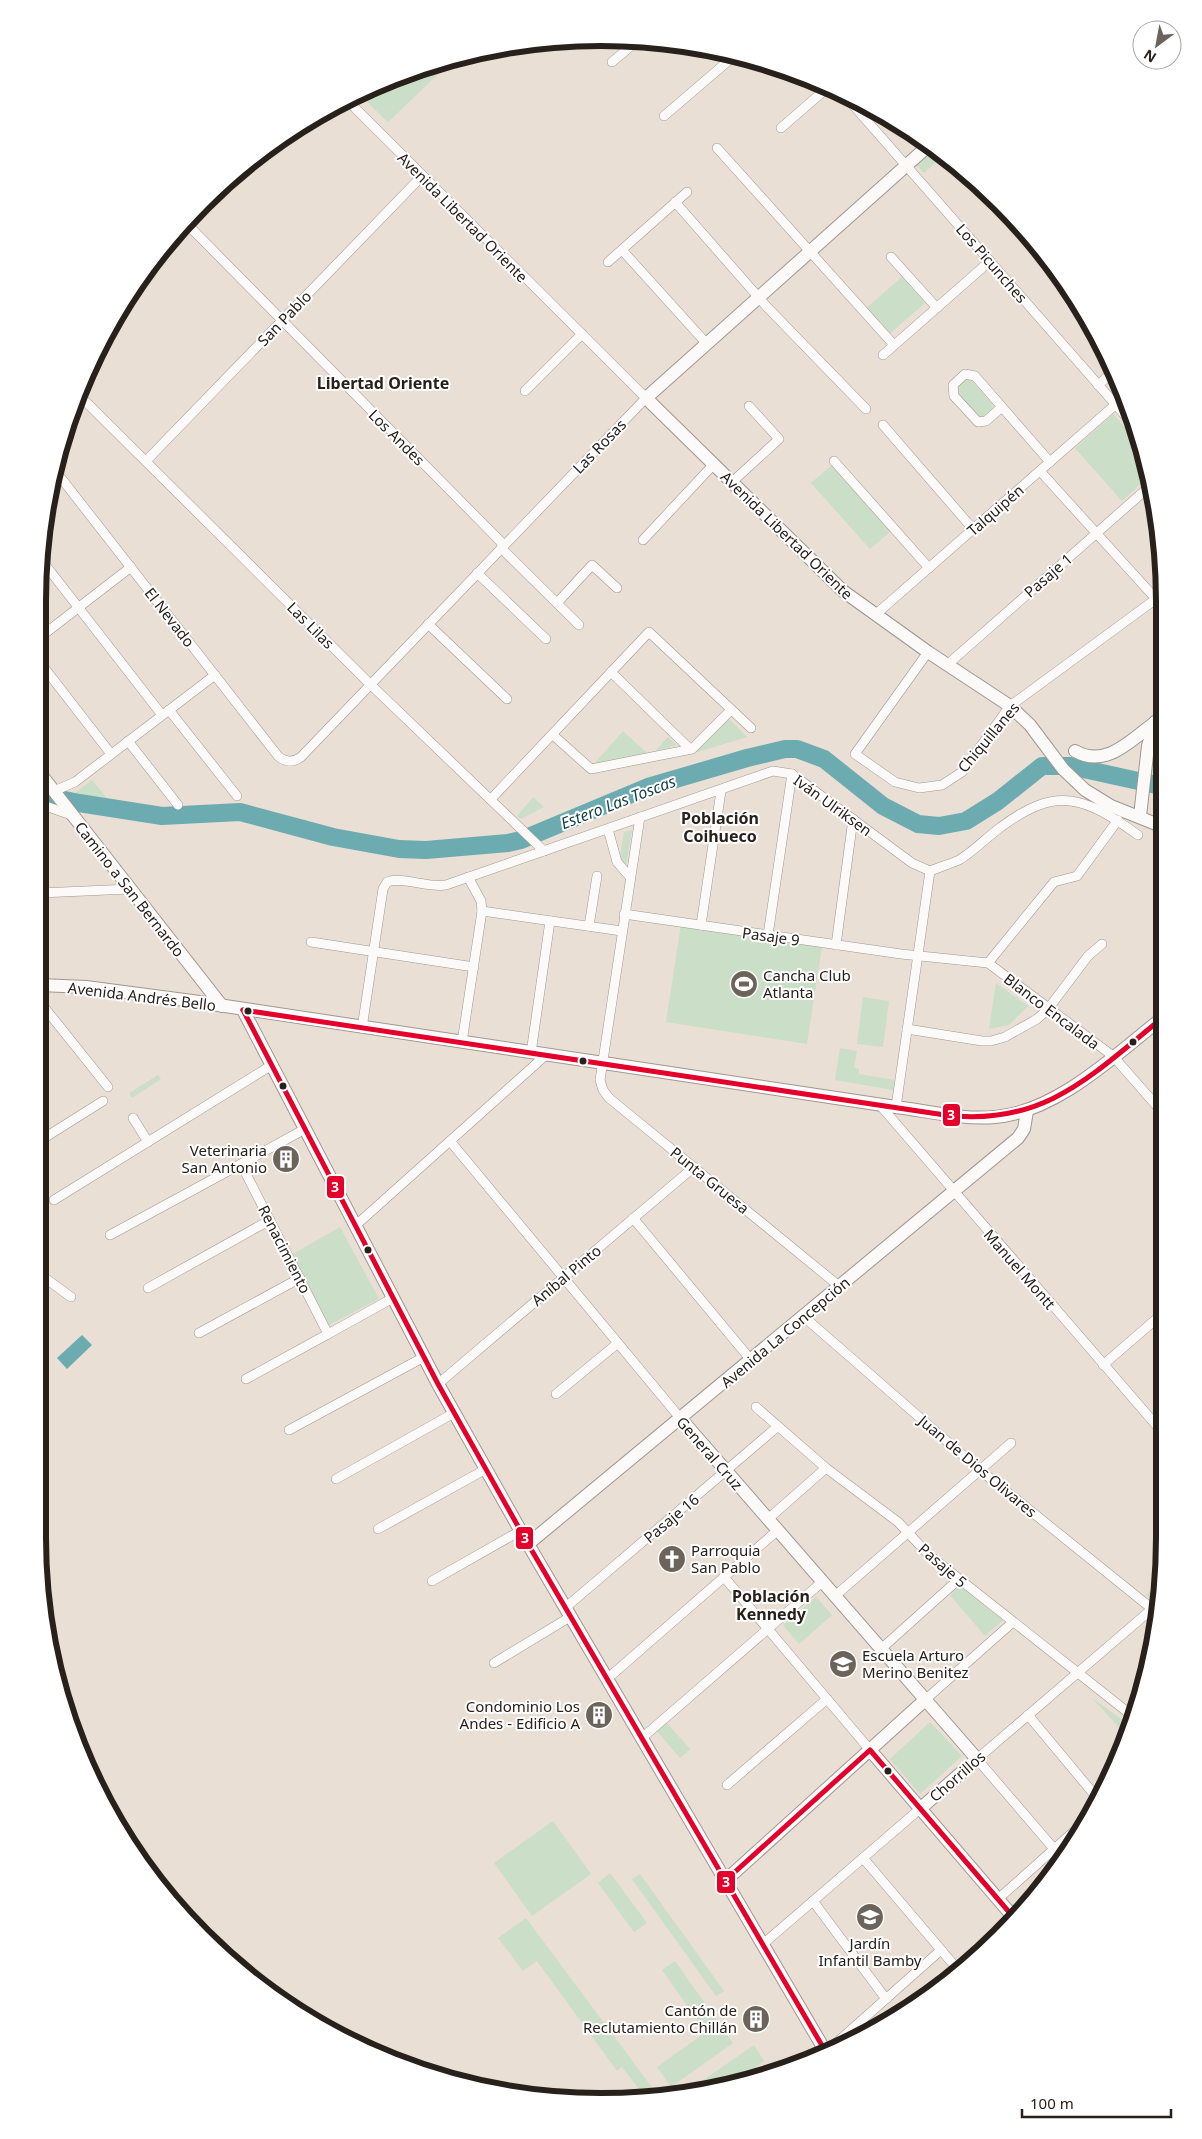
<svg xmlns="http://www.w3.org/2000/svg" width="1202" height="2139" font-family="'Noto Sans',sans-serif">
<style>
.green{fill:#cbdec7}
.water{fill:#6cacb0}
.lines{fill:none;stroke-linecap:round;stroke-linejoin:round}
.river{stroke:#6cacb0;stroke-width:18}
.street-casing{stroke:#9f9790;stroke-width:10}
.secondary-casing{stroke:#9f9790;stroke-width:14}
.street{stroke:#fcfaf9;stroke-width:9}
.secondary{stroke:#fcfaf9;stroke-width:12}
.bus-1-casing{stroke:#fff;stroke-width:9}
.bus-1{stroke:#e4002b;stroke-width:5}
.bus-dot{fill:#28201a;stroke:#fff;stroke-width:2}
.labels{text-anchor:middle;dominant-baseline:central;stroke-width:4;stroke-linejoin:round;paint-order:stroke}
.street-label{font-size:15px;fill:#28201a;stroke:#fff}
.poi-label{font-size:15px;fill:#28201a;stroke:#fff;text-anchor:start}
.neighbourhood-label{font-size:16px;font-weight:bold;fill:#28201a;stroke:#fff}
.water-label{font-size:16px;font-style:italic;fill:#133f44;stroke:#fff}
.rim{fill:none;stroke:#28201a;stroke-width:6}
.line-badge{stroke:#fff;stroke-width:2}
.badge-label{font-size:14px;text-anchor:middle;font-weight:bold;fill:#fff}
</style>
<rect width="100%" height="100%" fill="#eadfd5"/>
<!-- green -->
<g class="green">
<polygon points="457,56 388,122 358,93 455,57"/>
<polygon points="929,148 941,157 924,173 914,162"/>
<polygon points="902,277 925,303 888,335 865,309"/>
<polygon points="965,379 971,380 992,404 993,408 982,418 977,416 956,393 956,387"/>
<polygon points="1113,414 1140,444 1148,477 1122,501 1075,448"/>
<polygon points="832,465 891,531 870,549 811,483"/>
<polygon points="728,718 747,737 691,754"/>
<polygon points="623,731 647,753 593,765"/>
<polygon points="668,737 677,745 655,751"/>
<polygon points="1153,753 1160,755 1161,778 1149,774"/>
<polygon points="92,780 110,802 74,794"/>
<polygon points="533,797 544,807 521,819 517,816"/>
<polygon points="632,830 626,866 619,862 624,832"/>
<polygon points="681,924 822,946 807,1044 666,1022"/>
<polygon points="996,983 1028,1006 1009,1025 989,1029"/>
<polygon points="863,997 889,1001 883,1047 857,1044"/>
<polygon points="840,1048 857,1051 854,1068 859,1069 859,1074 895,1080 893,1090 835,1080"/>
<polygon points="158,1075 161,1079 132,1098 129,1093"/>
<polygon points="340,1227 379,1299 327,1326 291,1255"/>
<polygon points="1162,1581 1158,1604 1146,1595"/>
<polygon points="960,1585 1003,1620 985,1636 950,1595"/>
<polygon points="816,1597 832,1615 799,1644 783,1625"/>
<polygon points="1092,1698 1131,1726 1127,1736"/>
<polygon points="666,1722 690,1749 680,1758 656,1730"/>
<polygon points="930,1722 962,1756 920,1794 890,1759"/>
<polygon points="553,1821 591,1874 532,1916 494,1863"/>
<polygon points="610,1873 647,1923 634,1932 598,1883"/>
<polygon points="640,1874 724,1991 716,1996 632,1879"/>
<polygon points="526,1918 657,2094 649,2099 625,2100 639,2089 622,2067 617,2071 537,1961 523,1971 498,1938"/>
<polygon points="675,1961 733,2043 671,2087 657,2067 706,2032 662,1970"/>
<polygon points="754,2045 764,2061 733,2084 711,2091 683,2094"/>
</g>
<!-- water -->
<polygon class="water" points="82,1335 92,1345 67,1369 57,1358"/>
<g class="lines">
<!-- river -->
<polyline class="river" points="39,791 46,796 79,803 162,816 240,812 333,837 399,849 426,850 508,843 521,840 648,787 747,758 785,749 797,749 824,759 883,806 918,824 939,826 966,821 998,801 1042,766 1070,766 1161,786"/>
<!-- street casing -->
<g class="street-casing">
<g id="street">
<polyline points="612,62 637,41"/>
<polyline points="846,97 1137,429"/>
<polyline points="664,116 734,56"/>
<polyline points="781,128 827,88"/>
<polyline points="717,148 894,345"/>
<polyline points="675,202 767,307 866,409"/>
<polyline points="185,222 504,545"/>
<polyline points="622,250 707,344"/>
<polyline points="891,257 937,308"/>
<polyline points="608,262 687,192"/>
<polyline points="883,355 990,261"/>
<polyline points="1098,385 1112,373"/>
<polyline points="525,391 582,334"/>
<polyline points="81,397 370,684 544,851"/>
<polyline points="1002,407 986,421 978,422 954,396 953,385 965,374 975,376 1050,462"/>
<polyline points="883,425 973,529"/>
<polyline points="146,461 422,176"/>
<polyline points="834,461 929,568"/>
<path d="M54 469 278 756C285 762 293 763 301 757L646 398 346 99"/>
<polyline points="1040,471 1156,599"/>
<polyline points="731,483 779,439 749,406"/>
<polyline points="643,540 713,465"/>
<polyline points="501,548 579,625"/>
<polyline points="40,558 162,715"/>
<polyline points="477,573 546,639"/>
<polyline points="557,603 592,565 617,588"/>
<polyline points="875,615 1115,405"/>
<polyline points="428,624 507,699"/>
<polyline points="39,638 131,567"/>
<polyline points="928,652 855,754 895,782 919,788 942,785 962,772 1010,706 1160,596"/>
<polyline points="39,661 111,754"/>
<polyline points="947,665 1150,486"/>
<polyline points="611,672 690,749"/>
<polyline points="169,710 237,796"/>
<polyline points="553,735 591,769 692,749 731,710"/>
<polyline points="128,741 178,805"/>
<polyline points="1148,746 1160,748"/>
<polyline points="54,791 75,782 215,675"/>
<polyline points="491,799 649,632 751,728"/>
<polyline points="40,804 74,816"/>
<polyline points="640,817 600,1080 603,1090 609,1098 839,1286"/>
<polyline points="608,829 617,862 630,877"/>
<polyline points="40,893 130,889"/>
<polyline points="482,911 622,931"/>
<polyline points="624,914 901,954 988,963 1113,1056 1162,1112"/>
<polyline points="701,925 721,791"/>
<polyline points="589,926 597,876"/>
<polyline points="768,935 792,774"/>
<polyline points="311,942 474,967"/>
<polyline points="836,945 853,819"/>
<polyline points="988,963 1054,882 1077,876 1118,820"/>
<polyline points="40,1002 108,1087"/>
<path d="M362 1028 383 889 387 882C401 876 428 888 446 885L773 771 792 774 912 863 930 871C940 867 950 864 959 860 974 851 987 837 1001 827 1057 785 1085 797 1138 835"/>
<polyline points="907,1029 982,1041 991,1041 1005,1037 1037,1019 1048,1009 1088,956 1102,944"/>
<polyline points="462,1042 482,911 481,901 468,877"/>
<polyline points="531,1053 550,921"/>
<polyline points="879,1104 1163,1433"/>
<polyline points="896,1107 930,871"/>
<polyline points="133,1118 148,1142"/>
<polyline points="305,1129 241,1164 328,1334 393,1298"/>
<polyline points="41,1140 103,1101"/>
<polyline points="450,1141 681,1419"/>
<polyline points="54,1200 272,1065"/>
<polyline points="633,1218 751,1360"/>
<polyline points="355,1226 546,1055"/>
<polyline points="110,1235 241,1164"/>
<polyline points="41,1275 71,1297"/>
<polyline points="148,1288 270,1220"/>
<polyline points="803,1316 980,1470 1156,1612"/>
<polyline points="199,1333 300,1278"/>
<polyline points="1103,1365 1162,1314"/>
<polyline points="246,1379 328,1334"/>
<polyline points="438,1384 694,1167"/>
<polyline points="556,1394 618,1343"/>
<polyline points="756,1407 826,1468 898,1522 929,1555 1135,1718"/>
<polyline points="289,1430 424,1357"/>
<polyline points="336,1479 454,1413"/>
<polyline points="768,1519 826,1468"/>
<polyline points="378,1529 486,1469"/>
<polyline points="724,1577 870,1750"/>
<polyline points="432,1581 520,1531"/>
<polyline points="835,1596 1011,1443"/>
<polyline points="565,1608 777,1427"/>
<polyline points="881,1649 959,1579"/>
<polyline points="494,1663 570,1617"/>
<polyline points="607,1679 778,1530"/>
<polyline points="925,1700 1013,1622"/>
<polyline points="1028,1715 1098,1799"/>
<polyline points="642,1738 822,1582"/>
<polyline points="727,1785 827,1699"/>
<polyline points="1055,1850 977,1759 1152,1609"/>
<polyline points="863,1858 959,1971"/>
<polyline points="998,1899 1090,1817"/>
<polyline points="813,1901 886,1999"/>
<polyline points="763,1944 921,1808"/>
<polyline points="826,2052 941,1950"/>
</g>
</g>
<!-- secondary casing -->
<g class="secondary-casing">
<g id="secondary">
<polyline points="927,147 646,398 843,591 928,652 1010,706 1030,725 1063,769 1085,790 1111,806 1161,826"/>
<path d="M1075 751C1108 770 1134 736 1160 719"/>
<polyline points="39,772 222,1006"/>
<polyline points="1140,816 1148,746 1155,722"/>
<path d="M40 985 86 987 192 1001 896 1107C928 1111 962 1120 995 1117 1056 1112 1114 1056 1161 1019"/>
<polyline points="243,1010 438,1384 528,1544 827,2054"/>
<polyline points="681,1419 977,1759 921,1808"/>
<polyline points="528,1544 1018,1138 1024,1129 1027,1111"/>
<polyline points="870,1750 1015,1919"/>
<polyline points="726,1880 925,1700"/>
</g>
</g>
<!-- street -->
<use href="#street" class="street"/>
<!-- secondary -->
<use href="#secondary" class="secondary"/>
<!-- bus-1 casing -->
<g class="bus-1-casing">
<g id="bus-1">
<polyline points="243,1010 438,1384 528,1544 827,2054"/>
<path d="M243 1010 945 1115C1043 1127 1091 1076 1161 1019"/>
<polyline points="726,1880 870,1750 1015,1919"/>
</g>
</g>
<!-- bus-1 -->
<use href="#bus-1" class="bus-1"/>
</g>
<!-- icons -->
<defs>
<g id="stadium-disc" transform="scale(1.4375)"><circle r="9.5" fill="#6c635b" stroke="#fff"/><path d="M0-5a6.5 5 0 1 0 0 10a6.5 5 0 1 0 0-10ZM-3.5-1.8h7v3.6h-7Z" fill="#fff"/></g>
<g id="building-disc" transform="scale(1.4375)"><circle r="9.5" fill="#6c635b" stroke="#fff"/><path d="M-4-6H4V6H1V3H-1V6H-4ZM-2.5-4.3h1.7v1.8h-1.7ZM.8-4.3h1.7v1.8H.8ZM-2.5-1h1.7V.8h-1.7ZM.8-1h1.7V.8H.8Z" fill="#fff"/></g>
<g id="church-disc" transform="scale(1.4375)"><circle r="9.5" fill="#6c635b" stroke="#fff"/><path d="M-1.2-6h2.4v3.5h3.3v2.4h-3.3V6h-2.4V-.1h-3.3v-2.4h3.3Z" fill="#fff"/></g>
<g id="school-disc" transform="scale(1.4375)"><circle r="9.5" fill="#6c635b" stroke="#fff"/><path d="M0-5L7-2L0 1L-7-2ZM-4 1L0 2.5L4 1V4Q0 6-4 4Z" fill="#fff"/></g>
</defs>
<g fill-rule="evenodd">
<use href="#stadium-disc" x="744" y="984"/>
<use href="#building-disc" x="286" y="1159"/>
<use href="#church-disc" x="672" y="1559"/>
<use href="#school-disc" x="843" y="1664"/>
<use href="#building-disc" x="599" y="1715"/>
<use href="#school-disc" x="870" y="1917"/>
<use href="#building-disc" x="756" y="2019"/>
</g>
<!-- markers -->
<g class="bus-dot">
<circle cx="248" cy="1011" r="4.5"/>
<circle cx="1133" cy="1042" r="4.5"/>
<circle cx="583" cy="1061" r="4.5"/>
<circle cx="283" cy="1086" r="4.5"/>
<circle cx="368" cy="1250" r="4.5"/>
<circle cx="888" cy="1771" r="4.5"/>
</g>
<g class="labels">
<!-- street labels -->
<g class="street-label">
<text transform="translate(463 217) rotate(45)">Avenida Libertad Oriente</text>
<text transform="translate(992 263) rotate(49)">Los Picunches</text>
<text transform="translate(284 318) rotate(-46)">San Pablo</text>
<text transform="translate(397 437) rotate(45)">Los Andes</text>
<text transform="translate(599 446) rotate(-46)">Las Rosas</text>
<text transform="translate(995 510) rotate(-41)">Talquipén</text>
<text transform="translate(787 535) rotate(44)">Avenida Libertad Oriente</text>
<text transform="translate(1048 575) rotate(-41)">Pasaje 1</text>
<text transform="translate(170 617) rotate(52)">El Nevado</text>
<text transform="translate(311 625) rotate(45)">Las Lilas</text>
<text transform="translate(988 737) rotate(-50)">Chiquillanes</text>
<text transform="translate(833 805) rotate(36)">Iván Ulriksen</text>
<text transform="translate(130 889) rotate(52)">Camino a San Bernardo</text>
<text transform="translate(771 936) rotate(8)">Pasaje 9</text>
<text transform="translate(142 996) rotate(7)">Avenida Andrés Bello</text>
<text transform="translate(1052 1011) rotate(37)">Blanco Encalada</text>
<text transform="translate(710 1180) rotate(39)">Punta Gruesa</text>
<text transform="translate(285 1249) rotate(63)">Renacimiento</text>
<text transform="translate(1020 1269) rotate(49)">Manuel Montt</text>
<text transform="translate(566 1275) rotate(-40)">Aníbal Pinto</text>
<text transform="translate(785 1332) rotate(-40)">Avenida La Concepción</text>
<text transform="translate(710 1453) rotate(49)">General Cruz</text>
<text transform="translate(978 1466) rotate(40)">Juan de Dios Olivares</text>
<text transform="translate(671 1518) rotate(-40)">Pasaje 16</text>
<text transform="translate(943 1565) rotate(41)">Pasaje 5</text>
<text transform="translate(957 1776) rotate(-41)">Chorrillos</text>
</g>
<!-- poi labels -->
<g class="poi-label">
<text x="763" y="975">Cancha Club<tspan x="763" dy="17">Atlanta</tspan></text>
<text x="267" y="1150" text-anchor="end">Veterinaria<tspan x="267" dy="17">San Antonio</tspan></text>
<text x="691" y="1550">Parroquia<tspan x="691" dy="17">San Pablo</tspan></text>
<text x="862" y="1655">Escuela Arturo<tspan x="862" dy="17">Merino Benitez</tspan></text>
<text x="580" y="1706" text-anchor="end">Condominio Los<tspan x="580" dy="17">Andes - Edificio A</tspan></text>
<text x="870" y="1943" text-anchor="middle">Jardín<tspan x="870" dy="17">Infantil Bamby</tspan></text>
<text x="737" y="2010" text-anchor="end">Cantón de<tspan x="737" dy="17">Reclutamiento Chillán</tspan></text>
</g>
<!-- neighbourhood labels -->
<g class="neighbourhood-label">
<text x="383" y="383">Libertad Oriente</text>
<text x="720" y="818">Población<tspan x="720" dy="18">Coihueco</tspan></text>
<text x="771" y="1596">Población<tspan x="771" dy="18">Kennedy</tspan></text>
</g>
<!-- water labels -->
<g class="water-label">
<text transform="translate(618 802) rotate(-21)">Estero Las Toscas</text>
</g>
</g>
<!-- crop -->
<path d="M0 0H1202V2139H0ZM601 46H601A555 555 0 0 1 1156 601V1538A555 555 0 0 1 601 2093H601A555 555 0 0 1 46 1538V601A555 555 0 0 1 601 46Z" fill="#fff" fill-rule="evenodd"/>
<path class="rim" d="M601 46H601A555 555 0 0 1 1156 601V1538A555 555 0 0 1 601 2093H601A555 555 0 0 1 46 1538V601A555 555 0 0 1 601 46Z"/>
<g class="line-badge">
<rect x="942" y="1103" width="19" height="24" rx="5" fill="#e4002b"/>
<rect x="326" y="1175" width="19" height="24" rx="5" fill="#e4002b"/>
<rect x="515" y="1526" width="19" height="24" rx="5" fill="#e4002b"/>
<rect x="716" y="1870" width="20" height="24" rx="5" fill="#e4002b"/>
</g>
<g class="badge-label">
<text x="951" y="1120">3</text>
<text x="335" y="1192">3</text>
<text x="525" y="1543">3</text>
<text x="726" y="1887">3</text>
</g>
<!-- north arrow -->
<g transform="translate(1157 45) rotate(212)"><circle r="24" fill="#ffffff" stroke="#a9a6a3"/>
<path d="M0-4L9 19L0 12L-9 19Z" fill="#6c635b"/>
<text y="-8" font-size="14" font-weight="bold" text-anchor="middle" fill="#28201a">N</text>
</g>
<!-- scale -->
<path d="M1022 2109v8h149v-8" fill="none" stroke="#28201a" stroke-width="2.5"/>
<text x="1030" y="2109" font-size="15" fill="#28201a" stroke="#ffffff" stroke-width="4" paint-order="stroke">100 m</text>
</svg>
